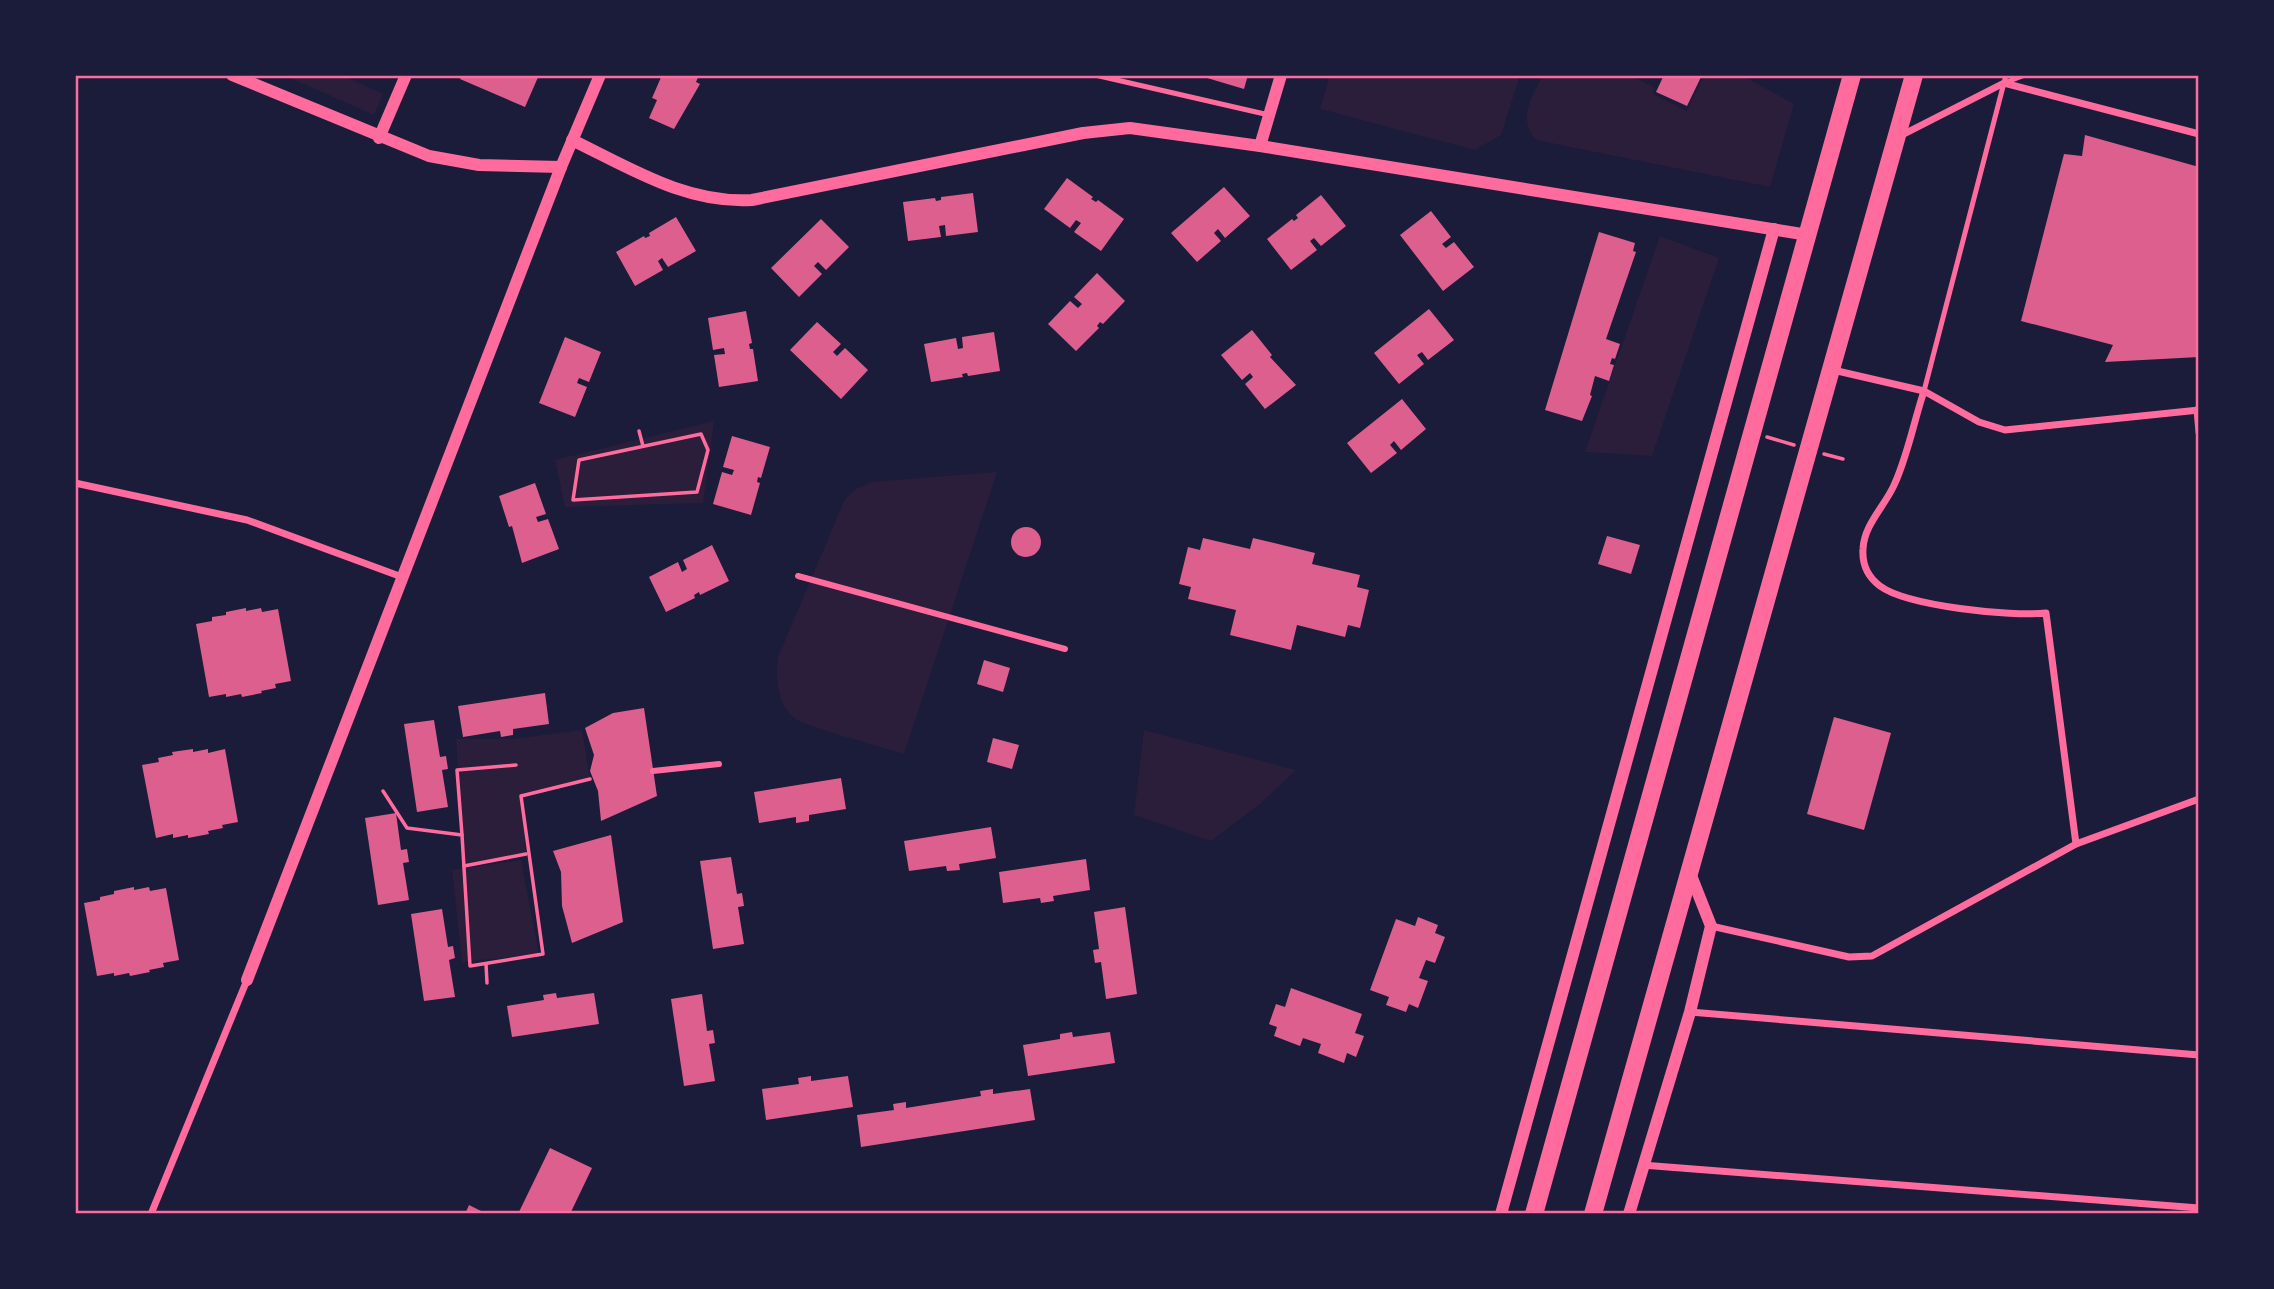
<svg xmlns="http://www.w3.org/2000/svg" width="2274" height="1289" font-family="'Golos Text',sans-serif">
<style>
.green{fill:#2a1e3b}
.building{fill:#dd5f8e}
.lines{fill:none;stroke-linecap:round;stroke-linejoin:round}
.path{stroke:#ff6b9d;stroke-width:3.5}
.service{stroke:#ff6b9d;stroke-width:5}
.pedestrian{stroke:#ff6b9d;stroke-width:6}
.minor{stroke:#ff6b9d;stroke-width:7}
.tertiary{stroke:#ff6b9d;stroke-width:12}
.trunk{stroke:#ff6b9d;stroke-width:18}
.neatline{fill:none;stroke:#ff6b9d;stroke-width:2.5}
</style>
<rect width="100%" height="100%" fill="#1b1b3a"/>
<!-- green -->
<g class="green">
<polygon points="284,75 342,75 383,94 374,115"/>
<polygon points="1330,75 1520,75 1501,135 1475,150 1320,109"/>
<path d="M1543 75H1629L1654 87 1653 94 1687 111 1704 75H1741L1794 104 1770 187 1536 140C1517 119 1532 96 1543 75Z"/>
<polygon points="1660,236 1719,258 1652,456 1585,452"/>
<polygon points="714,421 703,503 565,507 555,460"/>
<path d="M997 472 904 754C885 748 804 726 794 718 777 704 775 675 778 657L845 499 856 489 871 482Z"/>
<polygon points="582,730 590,779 521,796 526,854 464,865 456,739 512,739"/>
<polygon points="1144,730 1296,770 1261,803 1211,841 1134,815"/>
<polygon points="521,860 539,954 462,962 452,870"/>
</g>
<!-- building -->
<g class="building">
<polygon points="461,75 539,75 525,107 460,79"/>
<polygon points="662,75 699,75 696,82 700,84 674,129 649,118 657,100 652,98"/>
<polygon points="1197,75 1248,75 1244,89"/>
<polygon points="1664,75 1702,75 1687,106 1656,92"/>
<polygon points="2085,135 2199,167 2199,357 2105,362 2113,345 2021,321 2064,154 2082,156"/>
<polygon points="1067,178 1093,197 1091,199 1096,202 1098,200 1124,219 1101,251 1074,232 1081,223 1076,220 1070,228 1044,209"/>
<polygon points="1224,187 1250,216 1225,238 1218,229 1214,233 1221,241 1197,262 1171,233"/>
<polygon points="973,193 978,232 946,236 945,225 939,226 941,237 908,241 903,202 935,198 936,201 941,200 941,197"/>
<polygon points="1321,195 1346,226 1321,246 1314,238 1310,241 1317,250 1291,270 1267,239 1292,219 1294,221 1298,218 1296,215"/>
<polygon points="1431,211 1451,237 1442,244 1446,248 1454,242 1474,267 1443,291 1400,235"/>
<polygon points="676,217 696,251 668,267 662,258 658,261 663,270 635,286 616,252 644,236 645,238 650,236 649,233"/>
<polygon points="821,219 849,247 826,270 818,262 814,266 822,274 799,297 771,268"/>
<polygon points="1599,232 1635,243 1633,251 1636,252 1606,339 1620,344 1615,359 1612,358 1610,364 1614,365 1609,381 1595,376 1590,395 1592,396 1582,421 1545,410"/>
<polygon points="1097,273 1125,301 1103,324 1100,322 1097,326 1099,328 1076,351 1048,324 1070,301 1078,308 1082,304 1074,297"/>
<polygon points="1429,309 1454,340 1428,360 1422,352 1417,355 1424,364 1399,384 1374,353"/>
<polygon points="746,311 752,343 749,344 750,349 753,349 758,381 719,387 714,355 725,354 724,348 713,350 708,318"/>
<polygon points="817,322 841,344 833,352 837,356 845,348 868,370 841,399 790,350"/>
<polygon points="1252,330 1272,355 1270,357 1296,385 1265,409 1245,384 1253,377 1250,373 1242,380 1221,355"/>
<polygon points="994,332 1000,371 968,376 967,373 962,374 963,377 931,382 924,344 956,338 958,349 963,348 962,337"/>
<polygon points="565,337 601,352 589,382 579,378 577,383 587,387 575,417 539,403"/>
<polygon points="1402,399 1426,429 1401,450 1394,441 1390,445 1397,453 1371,473 1347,443"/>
<polygon points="732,436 770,447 761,478 758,477 757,482 760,483 751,515 713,504 722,472 732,475 734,470 723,467"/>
<polygon points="535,483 546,514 536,517 538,522 548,519 559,549 522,563 512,526 509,527 499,496"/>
<circle cx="1026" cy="542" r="15"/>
<polygon points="1607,536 1640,545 1631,574 1598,564"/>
<polygon points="1203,538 1250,549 1253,538 1315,553 1312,564 1360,575 1357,587 1369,590 1360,628 1348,625 1345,637 1297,625 1291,650 1230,635 1236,610 1188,599 1191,587 1179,584 1188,547 1200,550"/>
<polygon points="712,545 729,581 700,595 699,592 694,595 695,598 666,612 649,577 678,562 682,572 687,569 683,560"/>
<polygon points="246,608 246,611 261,608 262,612 278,609 291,681 275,684 276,688 261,691 262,693 242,697 241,694 226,697 226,694 209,697 196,624 212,621 212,617 226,615 226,612"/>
<polygon points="984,660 1010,668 1003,692 977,684"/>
<polygon points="545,693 549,724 513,729 513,735 501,737 500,731 463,737 458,706"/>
<polygon points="644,708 657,796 601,821 598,791 590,771 594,755 585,728 613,713"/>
<polygon points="1834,717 1891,733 1864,830 1807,814"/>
<polygon points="434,720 440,757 446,756 448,769 442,770 448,807 417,812 404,724"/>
<polygon points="993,738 1019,745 1012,769 987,762"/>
<polygon points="193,749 193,752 208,749 208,753 225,749 238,822 222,825 223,828 208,831 209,834 188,838 188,835 173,838 173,834 156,838 142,765 159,762 158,758 173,755 172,752"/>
<polygon points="841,778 846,809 809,815 809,821 796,823 796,817 759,823 754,792"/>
<polygon points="396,813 401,850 407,849 409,862 403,863 409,900 378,905 365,818"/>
<polygon points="991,827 996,858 959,864 960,870 947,871 946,866 909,871 904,841"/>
<polygon points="611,835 623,922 572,943 562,906 561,872 553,851"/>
<polygon points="731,857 737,894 742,893 744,906 738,907 744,944 713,949 700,861"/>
<polygon points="1086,859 1090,890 1053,896 1054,901 1041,903 1040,898 1003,903 999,872"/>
<polygon points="134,887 134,890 149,887 150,891 166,888 179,960 163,963 164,967 149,970 150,972 130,976 129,973 114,976 114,973 97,976 84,903 100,900 100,897 114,894 114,891"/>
<polygon points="1125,907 1137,994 1106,999 1101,962 1095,963 1093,950 1099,949 1094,912"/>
<polygon points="442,909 448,947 453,946 455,958 449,960 455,997 424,1001 411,914"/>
<polygon points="1418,917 1438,925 1435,933 1445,937 1435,963 1426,960 1419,978 1428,981 1418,1008 1409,1004 1406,1012 1386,1005 1389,997 1370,990 1396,919 1415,926"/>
<polygon points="1291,988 1362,1014 1355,1033 1364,1036 1356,1057 1347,1053 1344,1063 1318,1053 1321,1044 1303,1038 1300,1046 1274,1036 1277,1027 1269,1024 1276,1004 1285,1007"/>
<polygon points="556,993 557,998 594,993 599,1024 512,1037 507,1006 544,1000 543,995"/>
<polygon points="702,994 707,1031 713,1030 715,1043 709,1044 715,1081 684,1086 671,999"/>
<polygon points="1072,1032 1073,1037 1110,1032 1115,1063 1028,1076 1023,1045 1060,1039 1060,1034"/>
<polygon points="811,1076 811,1081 848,1076 853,1107 766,1120 762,1089 799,1084 798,1078"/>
<polygon points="993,1089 993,1094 1030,1089 1035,1120 861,1147 857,1115 894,1110 893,1104 906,1102 906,1108 981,1096 980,1091"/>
<polygon points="550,1148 592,1168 570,1214 518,1214"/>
<polygon points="469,1205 487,1214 465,1214"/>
</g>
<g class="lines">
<!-- path -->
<g class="path">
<polyline points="639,431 643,446"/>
<polygon points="701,434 708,450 697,492 573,500 579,460"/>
<polyline points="1767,437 1794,445"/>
<polyline points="1824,454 1843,459"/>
<polyline points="383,791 407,828 462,835 470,966 543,954 521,796 590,779"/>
<polyline points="462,835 457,770 516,765"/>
<polyline points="464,866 526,854"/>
<polyline points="486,964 487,983"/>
</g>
<!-- service -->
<g class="service">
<polyline points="1095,75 1269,115"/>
<polyline points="2004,83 2025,75"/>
<polyline points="1924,391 2006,75"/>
</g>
<!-- pedestrian -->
<g class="pedestrian">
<polyline points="798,576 1065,649"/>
<polyline points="653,771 719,764"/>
</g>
<!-- minor -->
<g class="minor">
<polyline points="1900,136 2004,83 2199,134"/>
<polyline points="1833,370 1924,391 1979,422 2005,430 2199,410"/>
<path d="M1924 391C1914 421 1908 454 1895 483 1886 505 1864 524 1863 549 1862 564 1868 577 1880 586 1907 606 2011 617 2046 613L2076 844"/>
<polyline points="2197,410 2199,432"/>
<polyline points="75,483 247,520 402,577"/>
<polyline points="1711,926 1849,957 1872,956 2076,844 2199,799"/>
<polyline points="1690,1012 2199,1055"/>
<polyline points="1642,1165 2199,1208"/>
<polyline points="151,1214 247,980"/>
</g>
<!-- tertiary -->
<g class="tertiary">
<polyline points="232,75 429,156 479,165 561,167"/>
<polyline points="379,138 406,75"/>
<path d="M572 140C630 168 686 204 752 200L1083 133 1130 128 1260 146 1808 235"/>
<polyline points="1260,146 1281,75"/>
<polyline points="247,980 561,167 600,75"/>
<polyline points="1501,1214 1774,229"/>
<polyline points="1629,1214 1690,1012 1711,926 1690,873"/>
</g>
<!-- trunk -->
<g class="trunk">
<polyline points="1534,1214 1852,75"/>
<polyline points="1593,1214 1914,75"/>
</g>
</g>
<!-- border -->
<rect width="2274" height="1289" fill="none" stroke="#1b1b3a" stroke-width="154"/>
<rect x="77" y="77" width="2120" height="1135" class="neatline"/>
</svg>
